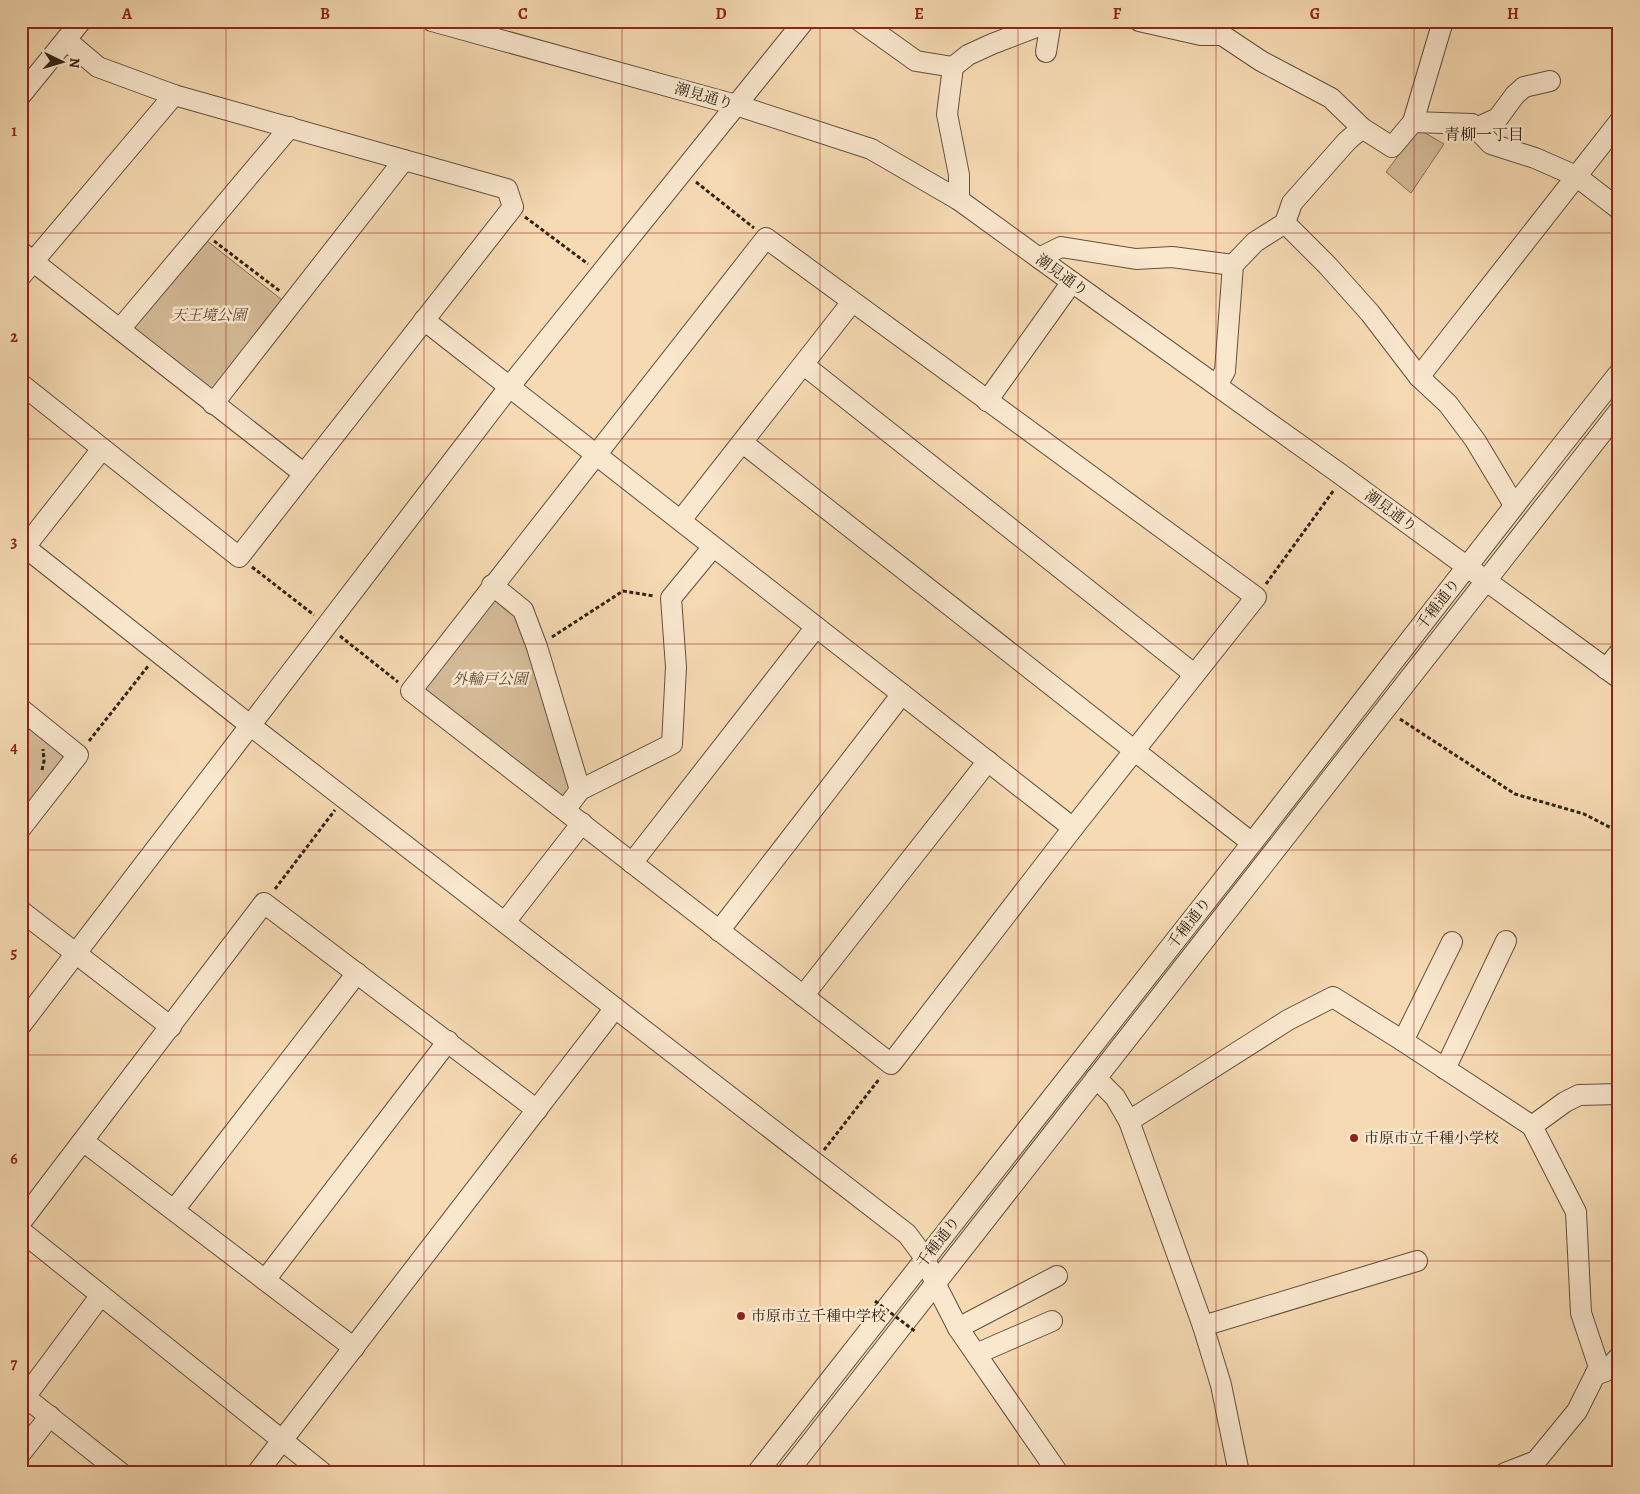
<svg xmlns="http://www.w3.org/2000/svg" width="1640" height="1494" font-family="Alegreya,'Noto Serif JP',serif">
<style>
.green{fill:#d5bb98;stroke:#836f56}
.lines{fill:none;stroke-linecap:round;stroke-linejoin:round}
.minor-casing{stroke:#62513c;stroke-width:22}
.path{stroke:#312315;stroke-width:3;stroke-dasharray:4 2.5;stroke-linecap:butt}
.minor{stroke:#f9e7ce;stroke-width:20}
.path-bridge{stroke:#312315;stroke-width:3;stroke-dasharray:4 2.5;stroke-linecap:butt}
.grid{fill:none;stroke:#8f2418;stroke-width:1;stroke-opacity:0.55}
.poi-dot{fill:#8f2418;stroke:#f9e7ce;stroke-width:2}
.labels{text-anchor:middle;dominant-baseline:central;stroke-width:5;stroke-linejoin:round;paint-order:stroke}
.street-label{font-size:15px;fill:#312315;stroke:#f9e7ce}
.park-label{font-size:15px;font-style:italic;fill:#5a4936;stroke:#f9e7ce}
.poi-label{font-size:15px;fill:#312315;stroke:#f9e7ce;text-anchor:start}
.neighbourhood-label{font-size:16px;fill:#312315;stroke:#f9e7ce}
.neatline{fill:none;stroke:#8f2418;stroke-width:2}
.grid-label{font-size:16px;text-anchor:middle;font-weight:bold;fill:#8f2418}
</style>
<rect width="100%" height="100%" fill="#f6dab3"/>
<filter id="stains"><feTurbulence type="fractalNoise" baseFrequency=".004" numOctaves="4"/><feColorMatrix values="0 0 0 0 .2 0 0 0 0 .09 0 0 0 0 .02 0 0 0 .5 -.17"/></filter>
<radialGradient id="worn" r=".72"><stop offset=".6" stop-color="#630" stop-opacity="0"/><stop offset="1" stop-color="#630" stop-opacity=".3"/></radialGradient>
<!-- green -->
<g class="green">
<polygon points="1420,130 1444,144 1411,193 1386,172 1413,136"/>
<polygon points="206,240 282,300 217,387 211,389 135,330 135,324"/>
<polygon points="492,597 520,613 572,791 562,797 426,691 427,682"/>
<polygon points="21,718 63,752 64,759 21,814"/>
</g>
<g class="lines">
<!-- minor casing -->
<g class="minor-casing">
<g id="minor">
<polyline points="432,21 736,105 871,149 959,200 1072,282 1343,476 1619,678"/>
<polyline points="860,21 916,61 953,67"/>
<polyline points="1139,21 1201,35 1222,35 1261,61 1331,98 1362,128 1392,147 1413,122 1472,124 1491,144 1535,158 1576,176 1619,209"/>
<polyline points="1046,52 1051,21"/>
<polyline points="21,95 81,21"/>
<polyline points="1413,122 1443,21"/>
<polyline points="1476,128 1498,118 1515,95 1524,87 1550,81"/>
<polyline points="959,200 959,175 947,114 953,67 968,55 992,44 1052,21"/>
<polyline points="1285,223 1328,266 1370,313 1419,377 1448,404 1475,440 1514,505"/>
<polygon points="766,238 1256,597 1073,828 891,1064 411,691"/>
<polyline points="21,252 303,473"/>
<polyline points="1039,258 1061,247 1136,259 1172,257 1233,265"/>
<polyline points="21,276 174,95"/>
<polyline points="424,320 1073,828"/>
<polyline points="120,329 290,127"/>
<polyline points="804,365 1194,674"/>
<polyline points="1419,377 1619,122"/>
<polyline points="21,384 239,557 513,207 507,189 174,95 98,67 66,40"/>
<polyline points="1217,385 1225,371 1233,265 1255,242 1285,223 1292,203 1347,141 1362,128"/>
<polyline points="987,401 1072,282"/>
<polyline points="213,404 404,160"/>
<polyline points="743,443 1252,843"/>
<polyline points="681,520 852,302"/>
<polyline points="21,544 251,726 907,1234 925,1258 936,1285 958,1328 1058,1473"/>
<polyline points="25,547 102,449"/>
<polyline points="492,585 523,610 537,647 580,790"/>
<polyline points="1606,669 1619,653"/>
<polyline points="21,709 78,755 21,828"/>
<polyline points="565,810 580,790 672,744 676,667 671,598 713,547"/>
<polyline points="632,863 816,627"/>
<polyline points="21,911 171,1027"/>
<polyline points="505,922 582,823"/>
<polyline points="719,931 902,694"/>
<polyline points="803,996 988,761"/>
<polyline points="21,1025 510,386 804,21"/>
<polyline points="1403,1041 1452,942"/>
<polyline points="1445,1069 1506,941"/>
<polyline points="1096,1078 1115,1097 1129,1121 1203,1326 1221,1385 1239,1473"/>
<polyline points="1129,1121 1288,1020 1333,997 1403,1041 1532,1126 1576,1212 1581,1313 1599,1367 1577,1411 1536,1461 1505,1473"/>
<polyline points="1532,1126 1565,1102 1579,1095 1619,1094"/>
<polyline points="83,1141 354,1348"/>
<polyline points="174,1210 357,973"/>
<polyline points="21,1222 264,903 537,1110"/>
<polyline points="21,1231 323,1473"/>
<polyline points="265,1280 448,1041"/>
<polyline points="101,1295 25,1397 121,1473"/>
<polyline points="1203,1326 1417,1261"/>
<polyline points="958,1328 1057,1276"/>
<polyline points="976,1354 1052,1321"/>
<polyline points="1595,1375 1606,1371 1619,1357"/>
<polyline points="21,1453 50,1416"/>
<polyline points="257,1473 615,1008"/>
<path d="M757 1473C922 1263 1087 1053 1252 843 1374 687 1495 529 1619 373"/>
<polyline points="787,1473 1619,411"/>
</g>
</g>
<!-- path -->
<g class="path">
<polyline points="696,182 754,228"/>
<polyline points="525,217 588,264"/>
<polyline points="214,241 281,292"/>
<polyline points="252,567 314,615"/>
<polyline points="1266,584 1334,490"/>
<polyline points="340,636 398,682"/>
<polyline points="552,637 623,591 654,596"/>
<polyline points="1400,719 1515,794 1584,814 1619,832"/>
<polyline points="89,741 149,665"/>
<polyline points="42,770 44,761 43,749"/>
<polyline points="275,889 335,810"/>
<polyline points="824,1150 880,1078"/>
</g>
<!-- minor -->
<use href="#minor" class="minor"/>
<!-- path-bridge -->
<polyline class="path-bridge" points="875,1301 916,1332"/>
</g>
<!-- grid -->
<path class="grid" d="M226 21V1473M424 21V1473M622 21V1473M820 21V1473M1018 21V1473M1216 21V1473M1414 21V1473M21 233H1619M21 439H1619M21 644H1619M21 850H1619M21 1055H1619M21 1261H1619"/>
<!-- markers -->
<g class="poi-dot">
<circle cx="1354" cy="1138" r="5"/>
<circle cx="741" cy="1316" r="5"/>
</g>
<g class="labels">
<!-- street labels -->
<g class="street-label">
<text transform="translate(704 96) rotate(16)">潮見通り</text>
<text transform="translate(1062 275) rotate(36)">潮見通り</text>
<text transform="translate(1391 511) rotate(36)">潮見通り</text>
<text transform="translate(1438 604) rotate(-52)">千種通り</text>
<text transform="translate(1189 923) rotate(-52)">千種通り</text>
<text transform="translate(938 1242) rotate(-52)">千種通り</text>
</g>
<!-- park labels -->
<g class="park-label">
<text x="209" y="315">天王境公園</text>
<text x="490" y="679">外輪戸公園</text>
</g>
<!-- poi labels -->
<g class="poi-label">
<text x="1364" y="1138">市原市立千種小学校</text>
<text x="751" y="1316">市原市立千種中学校</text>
</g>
<!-- neighbourhood labels -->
<g class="neighbourhood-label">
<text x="1484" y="135">青柳一丁目</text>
</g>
</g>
<!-- margin -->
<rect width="1640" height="1494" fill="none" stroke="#f6dab3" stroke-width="55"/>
<!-- north arrow -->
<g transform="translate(62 62) rotate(95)" stroke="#f9e7ce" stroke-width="4" paint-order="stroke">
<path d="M0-4L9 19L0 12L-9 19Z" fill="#312315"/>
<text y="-8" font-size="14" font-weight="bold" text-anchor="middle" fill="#312315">N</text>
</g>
<rect x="28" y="28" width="1584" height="1438" class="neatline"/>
<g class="grid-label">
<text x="127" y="19">A</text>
<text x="325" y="19">B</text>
<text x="523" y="19">C</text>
<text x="721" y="19">D</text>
<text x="919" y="19">E</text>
<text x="1117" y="19">F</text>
<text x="1315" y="19">G</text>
<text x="1513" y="19">H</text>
<text x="14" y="136">1</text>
<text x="14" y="342">2</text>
<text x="14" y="547">3</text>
<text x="14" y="753">4</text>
<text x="14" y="958">5</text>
<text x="14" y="1164">6</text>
<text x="14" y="1369">7</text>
</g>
<rect width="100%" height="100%" filter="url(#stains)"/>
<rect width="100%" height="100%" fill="url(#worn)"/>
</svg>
